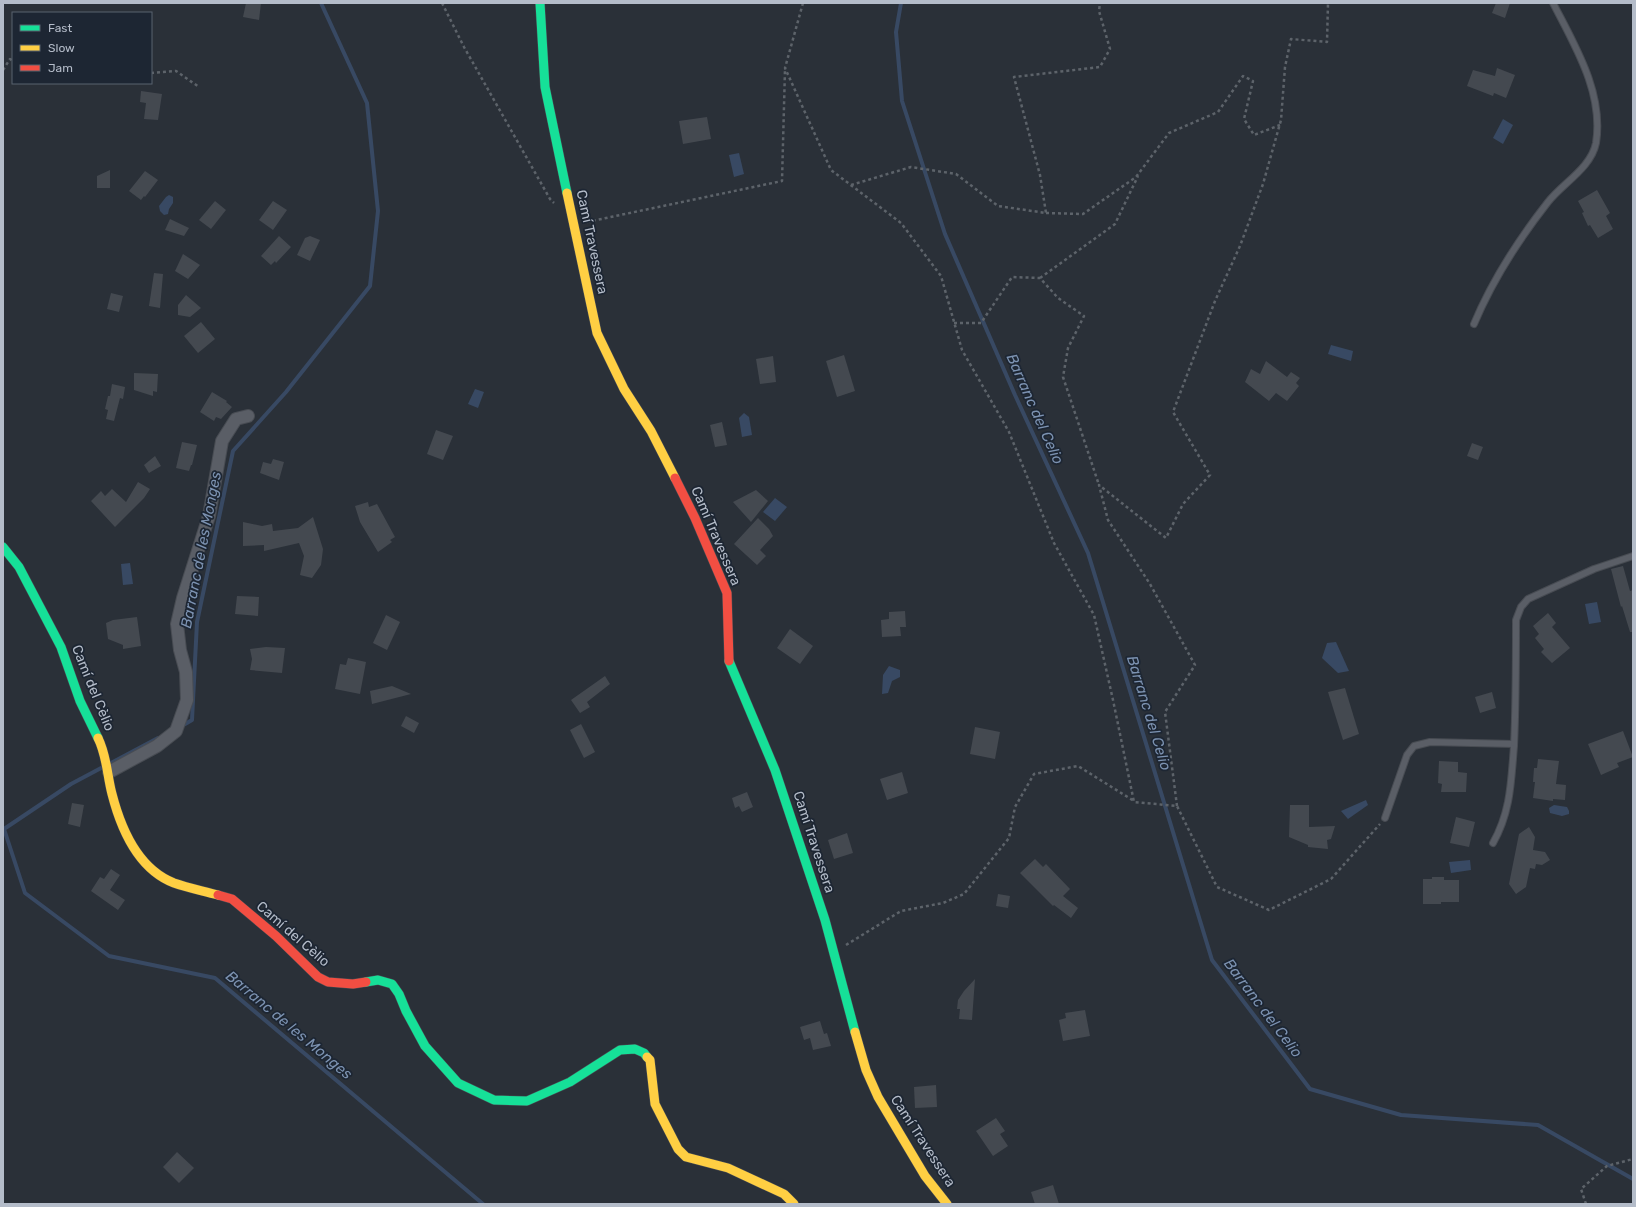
<svg xmlns="http://www.w3.org/2000/svg" width="1636" height="1207" font-family="Rubik,sans-serif">
<style>
.water{fill:#384963}
.lines{fill:none;stroke-linecap:round;stroke-linejoin:round}
.stream{stroke:#384963;stroke-width:4}
.building{fill:#444950}
.lane-casing{stroke:#484c53;stroke-width:8}
.street-casing{stroke:#484c53;stroke-width:14}
.fast-casing{stroke:#484c53;stroke-width:10}
.slow-casing{stroke:#484c53;stroke-width:10}
.jam-casing{stroke:#484c53;stroke-width:10}
.path{stroke:#5d636a;stroke-width:2.5;stroke-dasharray:3 3;stroke-linecap:butt}
.lane{stroke:#5a5e66;stroke-width:6}
.street{stroke:#5a5e66;stroke-width:12}
.fast{stroke:#16e098;stroke-width:9}
.slow{stroke:#ffcf43;stroke-width:9}
.jam{stroke:#f24e42;stroke-width:9}
.labels{text-anchor:middle;dominant-baseline:central;stroke-width:3.5;stroke-linejoin:round;paint-order:stroke}
.street-label{font-size:14px;fill:#b4bcc9;stroke:#1d2633}
.water-label{font-size:15px;font-style:italic;fill:#7c92b1;stroke:#1d2633}
</style>
<rect width="100%" height="100%" fill="#2a3038"/>
<!-- water -->
<g class="water">
<polygon points="1503,119 1513,125 1503,144 1493,138"/>
<polygon points="739,153 744,174 734,177 729,155"/>
<polygon points="169,195 173,197 173,203 169,209 168,214 164,215 160,211 159,206 166,197"/>
<polygon points="1331,345 1353,351 1351,361 1328,354"/>
<polygon points="475,389 484,392 478,408 468,404"/>
<polygon points="744,413 749,417 752,435 742,437 739,418"/>
<polygon points="775,498 787,507 775,521 763,512"/>
<polygon points="130,563 133,584 123,585 121,564"/>
<polygon points="1597,602 1601,622 1589,624 1585,604"/>
<polygon points="1336,642 1349,671 1338,673 1322,658 1327,643"/>
<polygon points="889,666 900,670 900,677 892,681 888,693 882,694 883,675"/>
<polygon points="1366,800 1368,805 1348,819 1341,811"/>
<polygon points="1554,805 1567,807 1569,811 1569,814 1562,816 1550,813 1549,808"/>
<polygon points="1470,860 1471,870 1451,873 1449,862"/>
</g>
<g class="lines">
<!-- stream -->
<g class="stream">
<polyline points="901,3 896,32 902,101 945,234 1015,395 1088,553 1212,960 1310,1089 1401,1115 1538,1125 1633,1179"/>
<polyline points="180,727 192,720 197,622 233,451 286,392 370,286 378,211 367,103 321,3"/>
<polyline points="111,763 158,738"/>
<polyline points="103,767 71,784 4,829 25,893 109,956 215,978 483,1204"/>
</g>
</g>
<!-- building -->
<g class="building">
<polygon points="246,3 261,3 259,20 243,17"/>
<polygon points="1496,3 1510,3 1505,18 1492,13"/>
<polygon points="1497,68 1515,75 1506,98 1494,93 1493,96 1467,86 1473,70 1495,76"/>
<polygon points="141,91 162,94 158,120 144,119 146,103 140,102"/>
<polygon points="707,117 711,139 683,144 679,121"/>
<polygon points="110,170 110,188 97,188 97,176"/>
<polygon points="145,171 158,180 145,197 144,196 141,200 129,191"/>
<polygon points="1597,190 1610,213 1606,216 1613,229 1598,238 1590,225 1588,226 1582,213 1584,212 1578,201"/>
<polygon points="215,201 226,210 211,229 199,220"/>
<polygon points="273,201 287,210 273,230 259,220"/>
<polygon points="170,219 189,228 184,236 165,230"/>
<polygon points="279,236 291,247 276,263 275,261 271,265 261,256"/>
<polygon points="310,236 320,240 310,261 297,255 305,238"/>
<polygon points="183,254 200,265 188,279 175,271"/>
<polygon points="154,273 163,274 160,308 149,306"/>
<polygon points="111,293 123,296 119,312 107,309"/>
<polygon points="186,295 201,308 190,317 178,315 178,305"/>
<polygon points="201,322 215,339 198,353 184,336"/>
<polygon points="844,355 855,391 837,397 826,361"/>
<polygon points="773,356 776,382 760,384 756,359"/>
<polygon points="1266,361 1287,377 1291,372 1300,378 1296,383 1299,386 1287,401 1276,393 1269,401 1245,382 1251,369 1260,374"/>
<polygon points="134,373 158,374 157,392 153,391 153,396 134,390"/>
<polygon points="112,384 125,387 123,399 120,398 114,421 106,419 108,410 105,409 108,396 110,396"/>
<polygon points="212,392 227,401 226,402 232,407 221,419 216,417 214,421 200,412"/>
<polygon points="722,422 727,445 715,447 710,425"/>
<polygon points="436,430 453,436 443,460 427,454"/>
<polygon points="182,442 197,445 192,465 191,465 189,471 176,468"/>
<polygon points="1472,443 1483,447 1478,460 1467,456"/>
<polygon points="155,456 161,466 149,473 144,465"/>
<polygon points="273,459 284,462 279,480 260,473 263,462 271,464"/>
<polygon points="138,482 150,489 144,498 115,527 91,501 101,491 105,496 112,489 126,502"/>
<polygon points="756,490 768,501 751,522 733,502"/>
<polygon points="368,502 369,507 377,504 395,537 390,540 392,542 378,552 360,522 355,506"/>
<polygon points="313,517 323,549 321,565 312,578 300,575 304,556 299,543 264,551 264,545 243,546 243,522 262,526 272,524 273,531 298,528"/>
<polygon points="758,518 769,529 773,536 760,550 766,556 757,565 734,544"/>
<polygon points="1623,566 1630,591 1633,590 1633,632 1630,632 1622,606 1621,607 1611,569"/>
<polygon points="237,596 259,597 258,616 235,614"/>
<polygon points="905,611 906,627 900,627 901,636 882,637 881,620 889,619 889,612"/>
<polygon points="1548,613 1556,623 1552,627 1570,648 1552,663 1541,652 1544,649 1535,638 1539,634 1533,626"/>
<polygon points="386,615 400,622 387,650 373,643"/>
<polygon points="137,617 141,646 123,649 123,645 108,639 106,623 113,620"/>
<polygon points="790,629 813,646 800,664 777,648"/>
<polygon points="266,647 285,648 282,673 250,670 252,659 250,649"/>
<polygon points="348,658 366,662 360,694 335,689 340,664 346,665"/>
<polygon points="605,676 610,684 587,702 590,707 580,713 571,700"/>
<polygon points="392,686 411,694 372,704 370,691"/>
<polygon points="1345,688 1359,734 1343,740 1328,692"/>
<polygon points="1492,692 1496,708 1480,713 1475,697"/>
<polygon points="406,716 419,723 414,733 401,726"/>
<polygon points="581,724 595,752 584,758 570,730"/>
<polygon points="975,727 1000,732 995,759 970,754"/>
<polygon points="1623,731 1633,757 1617,763 1619,767 1601,775 1588,744"/>
<polygon points="1538,759 1559,761 1556,784 1566,785 1565,800 1553,799 1553,801 1533,798 1535,782 1533,782 1534,768 1537,768"/>
<polygon points="1439,761 1458,762 1458,772 1467,773 1466,792 1441,792 1442,784 1438,783"/>
<polygon points="902,772 908,793 887,800 880,779"/>
<polygon points="747,792 753,807 742,812 739,806 735,808 732,798"/>
<polygon points="72,803 84,805 80,827 68,824"/>
<polygon points="1290,805 1309,805 1309,827 1335,826 1331,839 1327,840 1328,849 1308,847 1308,845 1289,837"/>
<polygon points="1456,817 1475,822 1469,847 1450,843"/>
<polygon points="1529,827 1535,837 1533,850 1545,852 1550,860 1542,865 1536,864 1535,869 1530,868 1526,887 1516,894 1509,884 1519,834"/>
<polygon points="847,833 853,853 834,859 828,840"/>
<polygon points="1035,859 1043,867 1046,864 1070,889 1063,896 1078,908 1071,918 1054,905 1053,906 1020,873"/>
<polygon points="111,869 120,875 110,890 125,900 118,910 91,891 100,877 104,879"/>
<polygon points="1432,877 1444,877 1444,880 1459,880 1459,902 1441,902 1441,904 1423,904 1423,879 1432,879"/>
<polygon points="998,894 1010,896 1008,908 996,906"/>
<polygon points="975,979 972,1020 959,1019 960,1009 957,1009 958,1000 964,991"/>
<polygon points="1085,1010 1090,1036 1063,1041 1059,1020 1066,1018 1065,1013"/>
<polygon points="820,1021 824,1034 827,1033 831,1046 813,1050 810,1038 804,1040 800,1027"/>
<polygon points="936,1085 937,1107 915,1108 914,1087"/>
<polygon points="996,1118 1005,1131 1000,1134 1008,1146 993,1156 976,1131"/>
<polygon points="177,1152 194,1168 179,1183 163,1167"/>
<polygon points="1053,1185 1059,1204 1035,1204 1031,1192"/>
</g>
<g class="lines">
<!-- lane casing -->
<g class="lane-casing">
<g id="lane">
<path d="M1474 324C1492 281 1519 239 1548 202 1563 183 1591 168 1596 143 1604 93 1575 46 1553 3"/>
<polyline points="1385,818 1407,755 1414,746 1430,742 1514,744"/>
<path d="M1493 843C1511 811 1511 781 1514 746 1516 704 1516 662 1516 620L1521 607 1528 599 1594 569 1633 556"/>
</g>
</g>
<!-- street casing -->
<g class="street-casing">
<polyline id="street" points="109,772 157,746 176,731 187,700 186,672 180,650 177,624 183,598 209,516 222,441 236,419 248,416"/>
</g>
<!-- fast casing -->
<g class="fast-casing">
<g id="fast">
<polyline points="540,3 545,87 567,193"/>
<polyline points="3,547 19,567 61,647 80,701 98,738"/>
<polyline points="729,661 775,770 825,920 855,1032"/>
<polyline points="366,982 378,980 392,984 399,994 406,1011 425,1046 458,1083 494,1100 527,1101 570,1082 620,1050 635,1049 644,1053 647,1057"/>
</g>
</g>
<!-- slow casing -->
<g class="slow-casing">
<g id="slow">
<polyline points="567,193 597,333 624,389 651,431 675,478"/>
<path d="M98 738C107 756 107 775 112 794 121 829 138 869 174 883 188 888 204 891 218 895"/>
<polyline points="855,1032 866,1070 878,1097 925,1176 947,1204"/>
<polyline points="647,1057 650,1060 655,1104 678,1149 686,1157 728,1168 784,1194 794,1204"/>
</g>
</g>
<!-- jam casing -->
<g class="jam-casing">
<g id="jam">
<polyline points="675,478 695,518 727,593 729,661"/>
<polyline points="218,895 232,899 276,936 318,977 328,982 353,984 366,982"/>
</g>
</g>
<!-- path -->
<g class="path">
<polyline points="442,3 464,47 550,199 554,203"/>
<polyline points="803,3 785,68 831,170 901,223 941,276 962,350 1009,432 1054,543 1094,615 1113,700 1134,802 1177,806 1217,887 1269,910 1331,879 1380,824"/>
<polyline points="3,70 10,59 13,61"/>
<polyline points="151,73 176,71 199,87"/>
<polyline points="851,185 911,167 956,174 998,206 1046,213 1040,175 1014,77 1100,67 1110,49 1099,11 1100,3"/>
<polyline points="1046,213 1083,214 1136,177 1169,133 1218,112 1243,76 1253,81 1244,119 1254,135 1280,125"/>
<polyline points="587,222 782,181 785,69"/>
<polyline points="1040,278 1115,224 1138,176"/>
<polyline points="954,323 981,323 1012,277 1040,278 1058,298 1084,316 1068,348 1063,377 1099,485"/>
<polyline points="1177,806 1165,712 1195,665 1150,584 1108,520 1099,485 1166,538 1183,504 1210,475 1173,412 1215,301 1240,246 1263,184 1281,120 1285,67 1291,39 1327,42 1328,3"/>
<polyline points="846,945 901,911 943,903 964,894 1009,838 1015,807 1034,774 1078,766 1134,801"/>
<polyline points="1586,1204 1581,1189 1607,1166 1633,1159"/>
</g>
<!-- lane -->
<use href="#lane" class="lane"/>
<!-- street -->
<use href="#street" class="street"/>
<!-- fast -->
<use href="#fast" class="fast"/>
<!-- slow -->
<use href="#slow" class="slow"/>
<!-- jam -->
<use href="#jam" class="jam"/>
</g>
<g class="labels">
<!-- street labels -->
<g class="street-label">
<text transform="translate(592 242) rotate(78)">Camí Travessera</text>
<text transform="translate(716 536) rotate(67)">Camí Travessera</text>
<text transform="translate(93 688) rotate(68)">Camí del Cèlio</text>
<text transform="translate(814 842) rotate(72)">Camí Travessera</text>
<text transform="translate(293 934) rotate(41)">Camí del Cèlio</text>
<text transform="translate(923 1141) rotate(57)">Camí Travessera</text>
</g>
<!-- water labels -->
<g class="water-label">
<text transform="translate(1035 409) rotate(66)">Barranc del Celio</text>
<text transform="translate(201 550) rotate(-79)">Barranc de les Monges</text>
<text transform="translate(1149 713) rotate(73)">Barranc del Celio</text>
<text transform="translate(1263 1008) rotate(53)">Barranc del Celio</text>
<text transform="translate(289 1025) rotate(40)">Barranc de les Monges</text>
</g>
</g>
<!-- border -->
<rect width="1636" height="1207" fill="none" stroke="#b4bcc9" stroke-width="8"/>
<!-- legend -->
<rect x="12" y="12" width="140" height="72" fill="#1d2633" stroke="#59626f"/>
<rect x="20" y="25" width="20" height="6" fill="#16e098" stroke="#59626f"/>
<text x="48" y="32" font-size="12" fill="#b4bcc9">Fast</text>
<rect x="20" y="45" width="20" height="6" fill="#ffcf43" stroke="#59626f"/>
<text x="48" y="52" font-size="12" fill="#b4bcc9">Slow</text>
<rect x="20" y="65" width="20" height="6" fill="#f24e42" stroke="#59626f"/>
<text x="48" y="72" font-size="12" fill="#b4bcc9">Jam</text>
</svg>
